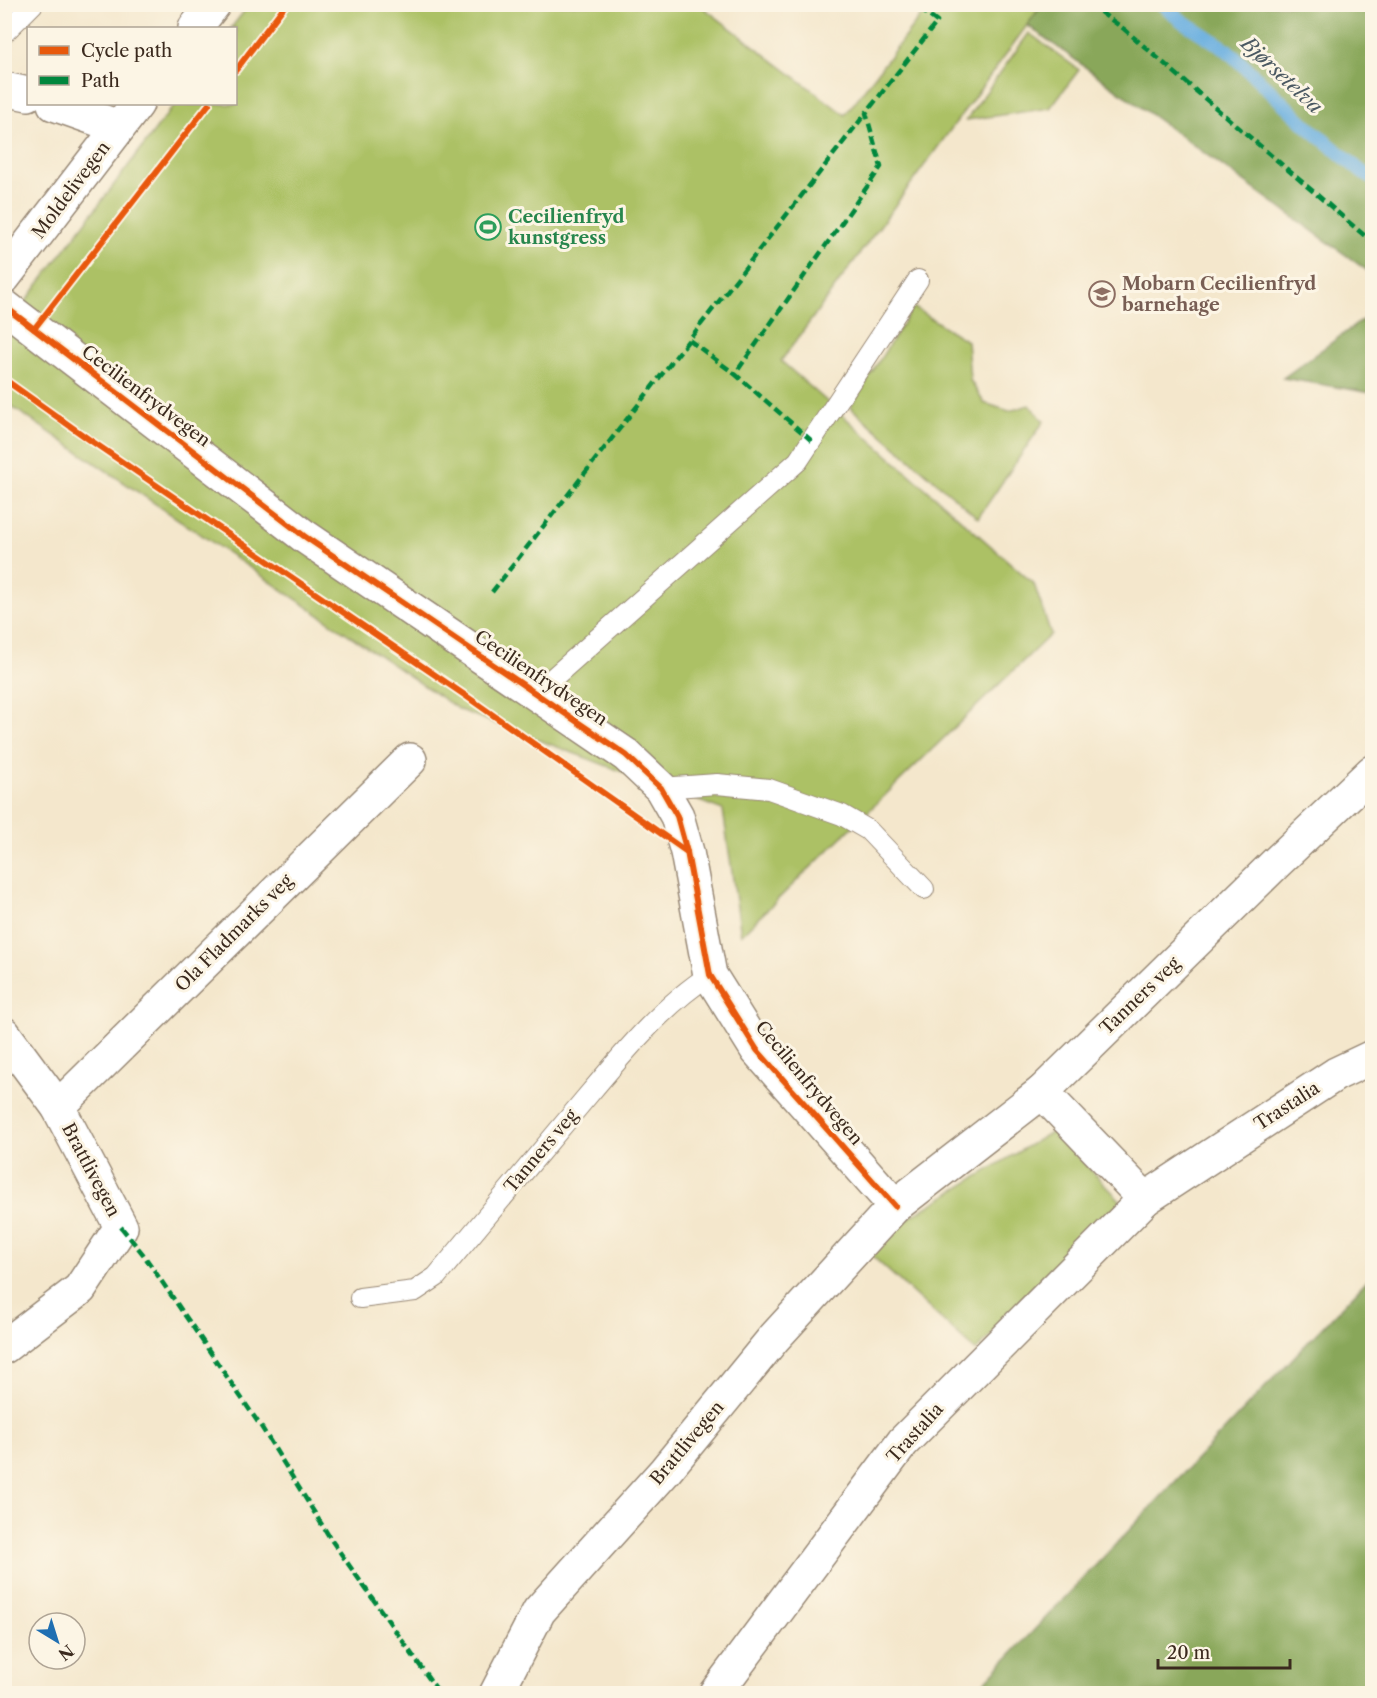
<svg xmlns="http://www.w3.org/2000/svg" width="1377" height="1698" font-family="'Libre Caslon Text',serif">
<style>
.green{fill:#acc165;stroke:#747642;stroke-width:1.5}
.forest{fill:#89a75a;stroke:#62683c;stroke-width:1.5}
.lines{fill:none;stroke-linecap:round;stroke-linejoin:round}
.stream{stroke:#69afe0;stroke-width:14}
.service-casing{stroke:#988875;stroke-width:22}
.minor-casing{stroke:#988875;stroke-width:36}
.secondary-casing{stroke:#988875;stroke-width:36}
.service{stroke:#fff;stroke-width:20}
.minor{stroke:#fff;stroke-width:33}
.secondary{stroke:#fff;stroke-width:33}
.quiet{stroke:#00873e;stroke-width:4.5;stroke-dasharray:9 4.5;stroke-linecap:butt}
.cycleway-casing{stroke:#fcf5e5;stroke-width:10}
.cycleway{stroke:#e8590c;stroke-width:6}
.labels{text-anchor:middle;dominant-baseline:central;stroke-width:6;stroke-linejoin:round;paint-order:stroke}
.street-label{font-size:18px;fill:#3b2a1e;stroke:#fcf5e5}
.leisure-label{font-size:18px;font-weight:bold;fill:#27864d;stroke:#fcf5e5;text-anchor:start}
.education-label{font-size:18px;font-weight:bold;fill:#785e54;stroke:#fcf5e5;text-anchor:start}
.water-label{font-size:20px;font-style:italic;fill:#4b5962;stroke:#fcf5e5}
</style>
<rect width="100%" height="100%" fill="#fcf5e5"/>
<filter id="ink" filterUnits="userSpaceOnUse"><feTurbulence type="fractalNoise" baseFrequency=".0167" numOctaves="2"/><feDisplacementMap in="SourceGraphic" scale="12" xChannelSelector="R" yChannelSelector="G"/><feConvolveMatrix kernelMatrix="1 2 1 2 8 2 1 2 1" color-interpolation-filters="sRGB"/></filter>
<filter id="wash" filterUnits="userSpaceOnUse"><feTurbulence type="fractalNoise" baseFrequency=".008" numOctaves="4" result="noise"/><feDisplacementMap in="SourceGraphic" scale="24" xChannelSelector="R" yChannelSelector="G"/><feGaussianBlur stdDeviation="1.35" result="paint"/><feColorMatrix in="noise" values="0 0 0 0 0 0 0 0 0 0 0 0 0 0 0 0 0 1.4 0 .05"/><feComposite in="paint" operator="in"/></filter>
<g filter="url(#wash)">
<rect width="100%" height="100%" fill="#f4e7cc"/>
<!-- green -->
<g class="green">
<polygon points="249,5 700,5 845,115 929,5 1042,5 781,361 1034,584 1051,634 741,935 723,810 460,710 5,402 4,330 175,104 236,104 236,28 231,28"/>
<polygon points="1029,33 1079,70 1050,108 966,120"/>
<polygon points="913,307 967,341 970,380 984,403 1009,411 1029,405 1044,421 978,518 850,407"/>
<polygon points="1053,1131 1121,1201 976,1351 869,1253 905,1220"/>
</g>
<!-- forest -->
<g class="forest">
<polygon points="1042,5 1372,5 1372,274 1027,25"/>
<polygon points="1372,313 1372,393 1283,378"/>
<polygon points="1372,1275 1372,1693 974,1693"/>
</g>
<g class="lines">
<!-- stream -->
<polyline class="stream" points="1162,4 1182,21 1226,49 1306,125 1363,173 1372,178"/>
</g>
</g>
<g filter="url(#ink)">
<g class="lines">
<!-- service casing -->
<g class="service-casing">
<g id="service">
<polyline points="4,33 33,4"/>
<polyline points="536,693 798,461 918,280"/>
<polyline points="661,788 717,784 769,789 842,815 868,830 924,889"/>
<path d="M360 1298 415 1291 436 1277C482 1222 528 1167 574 1112 612 1067 660 1006 710 975"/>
</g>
</g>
<!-- minor casing -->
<g class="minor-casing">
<g id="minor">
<polyline points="4,89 28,94"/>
<polyline points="54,104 119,127"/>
<polyline points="4,306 304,536 626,755 661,788 677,816 687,852 710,975 757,1050 895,1206"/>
<polyline points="4,1034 58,1107 121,1227 80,1289 4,1347"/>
<polyline points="1042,1092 1145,1199"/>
<polyline points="58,1107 410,760"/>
<polyline points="496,1694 539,1611 665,1471 774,1338 895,1206 1042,1092 1276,863 1372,772"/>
<polyline points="715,1694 903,1442 1145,1199 1336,1074 1372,1057"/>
</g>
</g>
<!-- secondary casing -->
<g class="secondary-casing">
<g id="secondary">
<polyline points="195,28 214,4"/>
<polyline points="4,277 137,104"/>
</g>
</g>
<!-- service -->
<use href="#service" class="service"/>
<!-- minor -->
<use href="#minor" class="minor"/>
<!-- secondary -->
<use href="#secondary" class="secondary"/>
<!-- quiet -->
<g class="quiet">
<polyline points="1089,4 1124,29 1372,242"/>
<polyline points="689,340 735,374"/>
<polyline points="812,441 735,374 881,167 866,113 937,22 914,4"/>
<polyline points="492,592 866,113"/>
<polyline points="121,1227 143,1254 262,1428 332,1541 440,1694"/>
</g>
<!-- cycleway casing -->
<g class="cycleway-casing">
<g id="cycleway">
<polyline points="236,70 286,4"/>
<polyline points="4,306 304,536 626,755 661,788 677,816 687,852 710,975 757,1050 895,1206"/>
<polyline points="34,329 209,104"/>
<polyline points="4,379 87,438 466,696 687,852"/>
</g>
</g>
<!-- cycleway -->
<use href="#cycleway" class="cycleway"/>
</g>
</g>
<!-- icons -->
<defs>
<g id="stadium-ring" transform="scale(1.35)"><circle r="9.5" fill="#fcf5e5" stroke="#2e9e5b" stroke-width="1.5"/><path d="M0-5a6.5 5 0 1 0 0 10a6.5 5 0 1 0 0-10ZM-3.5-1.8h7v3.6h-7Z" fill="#2e9e5b"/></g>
<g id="school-ring" transform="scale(1.35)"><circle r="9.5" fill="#fcf5e5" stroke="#8d6e63" stroke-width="1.5"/><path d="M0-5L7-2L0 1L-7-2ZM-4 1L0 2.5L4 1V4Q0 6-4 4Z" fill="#8d6e63"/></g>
</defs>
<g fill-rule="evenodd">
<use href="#stadium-ring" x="488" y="227"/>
<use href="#school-ring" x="1102" y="294"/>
</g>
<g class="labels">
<!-- street labels -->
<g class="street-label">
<text transform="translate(71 190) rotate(-53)">Moldelivegen</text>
<text transform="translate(146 396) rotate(37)">Cecilienfrydvegen</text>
<text transform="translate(541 678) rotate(34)">Cecilienfrydvegen</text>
<text transform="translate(234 933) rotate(-45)">Ola Fladmarks veg</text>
<text transform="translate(1140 996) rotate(-44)">Tanners veg</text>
<text transform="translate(809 1083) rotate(50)">Cecilienfrydvegen</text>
<text transform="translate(1287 1106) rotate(-33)">Trastalia</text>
<text transform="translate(541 1151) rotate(-50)">Tanners veg</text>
<text transform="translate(91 1170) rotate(62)">Brattlivegen</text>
<text transform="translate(915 1433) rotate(-48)">Trastalia</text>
<text transform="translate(687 1443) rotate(-50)">Brattlivegen</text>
</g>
<!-- leisure labels -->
<g class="leisure-label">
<text x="508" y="217">Cecilienfryd<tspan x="508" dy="21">kunstgress</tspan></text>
</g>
<!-- education labels -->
<g class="education-label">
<text x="1122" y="284">Mobarn Cecilienfryd<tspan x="1122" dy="21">barnehage</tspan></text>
</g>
<!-- water labels -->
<g class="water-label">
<text transform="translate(1282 75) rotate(43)">Bjørsetelva</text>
</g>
</g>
<!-- margin -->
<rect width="1377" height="1698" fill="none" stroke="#fcf5e5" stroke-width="24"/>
<!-- legend -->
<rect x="27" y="27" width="210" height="78" fill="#fcf5e5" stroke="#afa495" stroke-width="1.5"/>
<rect x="39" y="46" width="30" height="9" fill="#e8590c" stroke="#afa495" stroke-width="1.5"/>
<text x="81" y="57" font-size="18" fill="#3b2a1e">Cycle path</text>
<rect x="39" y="76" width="30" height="9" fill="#00873e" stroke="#afa495" stroke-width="1.5"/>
<text x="81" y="87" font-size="18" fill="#3b2a1e">Path</text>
<!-- north arrow -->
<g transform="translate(57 1641) rotate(142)"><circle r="28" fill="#fcf5e5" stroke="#afa495" stroke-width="1.5"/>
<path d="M0-4.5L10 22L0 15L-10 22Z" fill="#1f6fb2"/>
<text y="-9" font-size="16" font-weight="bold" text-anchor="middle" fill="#3b2a1e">N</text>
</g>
<!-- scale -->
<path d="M1158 1659v9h132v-9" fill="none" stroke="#3b2a1e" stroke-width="3"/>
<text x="1167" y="1659" font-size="18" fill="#3b2a1e" stroke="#fcf5e5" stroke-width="4.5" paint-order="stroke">20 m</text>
</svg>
